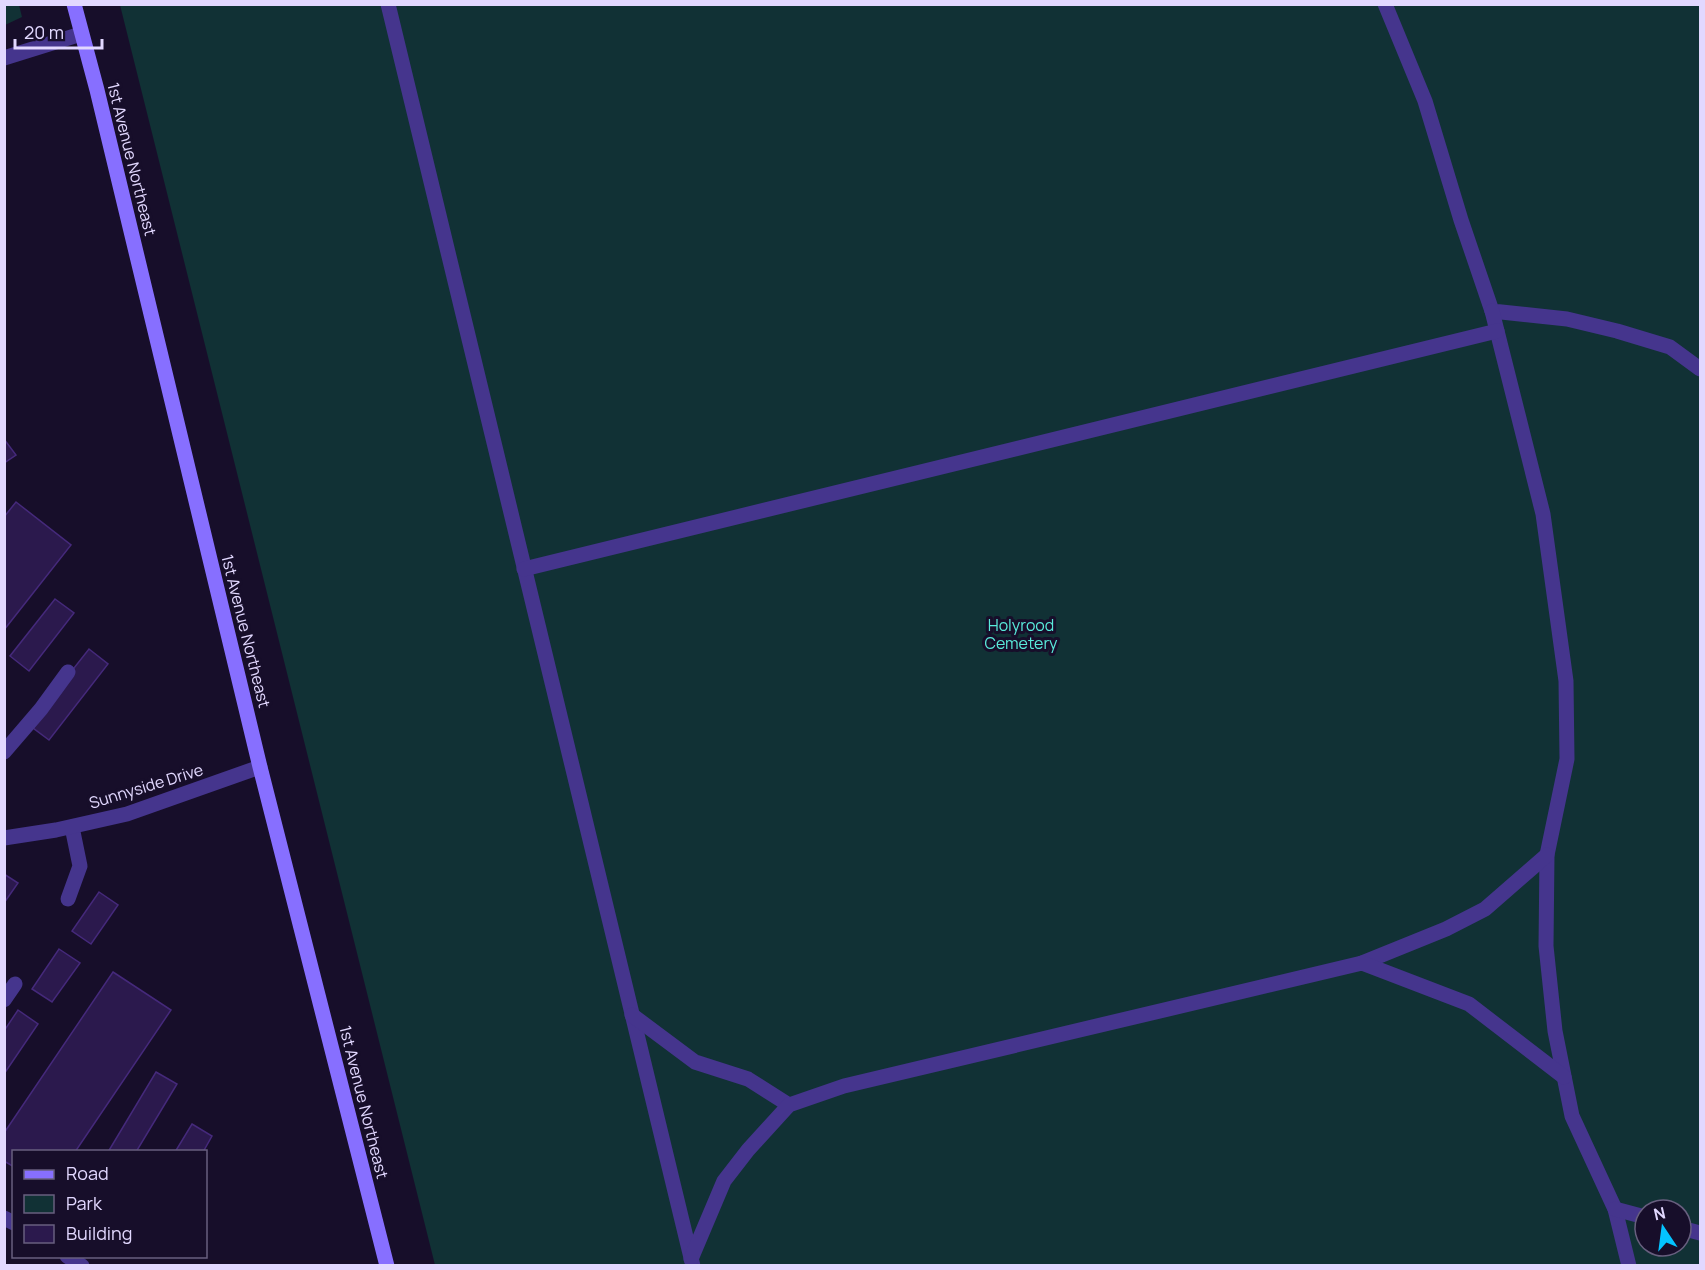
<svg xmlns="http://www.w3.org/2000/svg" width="1705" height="1270" font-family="Manrope,sans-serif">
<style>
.green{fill:#113135;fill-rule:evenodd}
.building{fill:#2b194d;stroke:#45297b;stroke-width:1.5}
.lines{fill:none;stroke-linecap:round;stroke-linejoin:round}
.lane{stroke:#45358d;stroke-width:15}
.street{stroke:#45358d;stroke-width:15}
.secondary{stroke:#876fff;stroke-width:15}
.labels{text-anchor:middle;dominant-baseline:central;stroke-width:6;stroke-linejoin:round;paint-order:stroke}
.street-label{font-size:16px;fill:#e2d8ff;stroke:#170e2a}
.park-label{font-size:16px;fill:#59eada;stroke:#170e2a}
</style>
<rect width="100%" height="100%" fill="#170e2a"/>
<!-- green -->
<g class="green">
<polygon points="4,5 19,5 22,17 5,25"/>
<path d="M120 5H1700V1265H435ZM1645 1210H1681V1246H1645Z"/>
</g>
<!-- building -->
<g class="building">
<polygon points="4,439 16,455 4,463"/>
<polygon points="16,502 71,545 4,630 4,517"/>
<polygon points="55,599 74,613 29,671 10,656"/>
<polygon points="89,649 108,664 49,740 29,725"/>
<polygon points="4,874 18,883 4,903"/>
<polygon points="99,892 118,905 91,944 72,931"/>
<polygon points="59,949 80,963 52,1002 32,989"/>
<polygon points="113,972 171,1010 75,1152 14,1152 14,1167 4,1161 4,1133"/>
<polygon points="18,1010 38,1024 4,1074 4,1031"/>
<polygon points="156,1072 177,1084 136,1152 108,1152"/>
<polygon points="192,1124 212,1136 203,1152 175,1152"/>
</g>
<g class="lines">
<!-- lane -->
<g class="lane">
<polyline points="388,4 693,1266"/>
<polyline points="1385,4 1425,101 1461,220 1492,311 1567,319 1617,331 1670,347 1700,369"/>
<polyline points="1492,311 1543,514 1566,681 1567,759 1547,855 1546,946 1555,1031 1572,1116 1615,1209 1629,1266"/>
<polyline points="524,569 1497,331"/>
<polyline points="4,752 41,709 68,672"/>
<polyline points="68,899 80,866 72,827"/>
<polyline points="1362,963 1446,929 1485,909 1547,855"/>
<polyline points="4,1000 15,984"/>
<polyline points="632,1015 695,1062 748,1079 789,1105"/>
<polyline points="1615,1209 1645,1217"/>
<polyline points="1681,1228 1700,1233"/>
<polyline points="691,1259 724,1181 748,1150 789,1105 844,1086 1362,963 1469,1004 1564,1077"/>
</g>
<!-- street -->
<g class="street">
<polyline points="4,58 81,34"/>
<polyline points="4,838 56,830 127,814 260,767"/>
<polyline points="4,1218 14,1223"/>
<polyline points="67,1256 82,1266"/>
</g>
<!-- secondary -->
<polyline class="secondary" points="74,4 97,90 260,767 387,1266"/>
</g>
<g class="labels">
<!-- street labels -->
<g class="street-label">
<text transform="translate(132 159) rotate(76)">1st Avenue Northeast</text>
<text transform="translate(246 631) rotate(76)">1st Avenue Northeast</text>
<text transform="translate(146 786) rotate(-17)">Sunnyside Drive</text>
<text transform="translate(364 1102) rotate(76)">1st Avenue Northeast</text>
</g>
<!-- park labels -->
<g class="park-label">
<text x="1021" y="625">Holyrood<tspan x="1021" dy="18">Cemetery</tspan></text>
</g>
</g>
<!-- border -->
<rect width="1705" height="1270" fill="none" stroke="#e2d8ff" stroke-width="12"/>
<!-- legend -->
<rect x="12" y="1150" width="195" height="108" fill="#170e2a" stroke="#685f7f" stroke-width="1.5"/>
<rect x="24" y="1170" width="30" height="9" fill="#876fff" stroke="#685f7f" stroke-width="1.5"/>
<text x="66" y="1180" font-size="18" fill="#e2d8ff">Road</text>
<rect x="24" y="1195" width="30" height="18" fill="#113135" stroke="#685f7f" stroke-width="1.5"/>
<text x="66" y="1210" font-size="18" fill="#e2d8ff">Park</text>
<rect x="24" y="1225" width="30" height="18" fill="#2b194d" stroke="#685f7f" stroke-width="1.5"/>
<text x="66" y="1240" font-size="18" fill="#e2d8ff">Building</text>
<!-- north arrow -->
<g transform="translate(1663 1228) rotate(347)"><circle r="28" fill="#170e2a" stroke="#685f7f" stroke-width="1.5"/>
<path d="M0-4.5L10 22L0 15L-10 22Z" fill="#04c3ff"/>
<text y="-9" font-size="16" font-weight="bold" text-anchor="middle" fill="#e2d8ff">N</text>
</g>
<!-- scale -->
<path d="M15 39v9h87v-9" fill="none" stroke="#e2d8ff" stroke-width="3"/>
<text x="24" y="39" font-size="18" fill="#e2d8ff" stroke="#170e2a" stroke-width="4.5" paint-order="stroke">20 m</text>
</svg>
